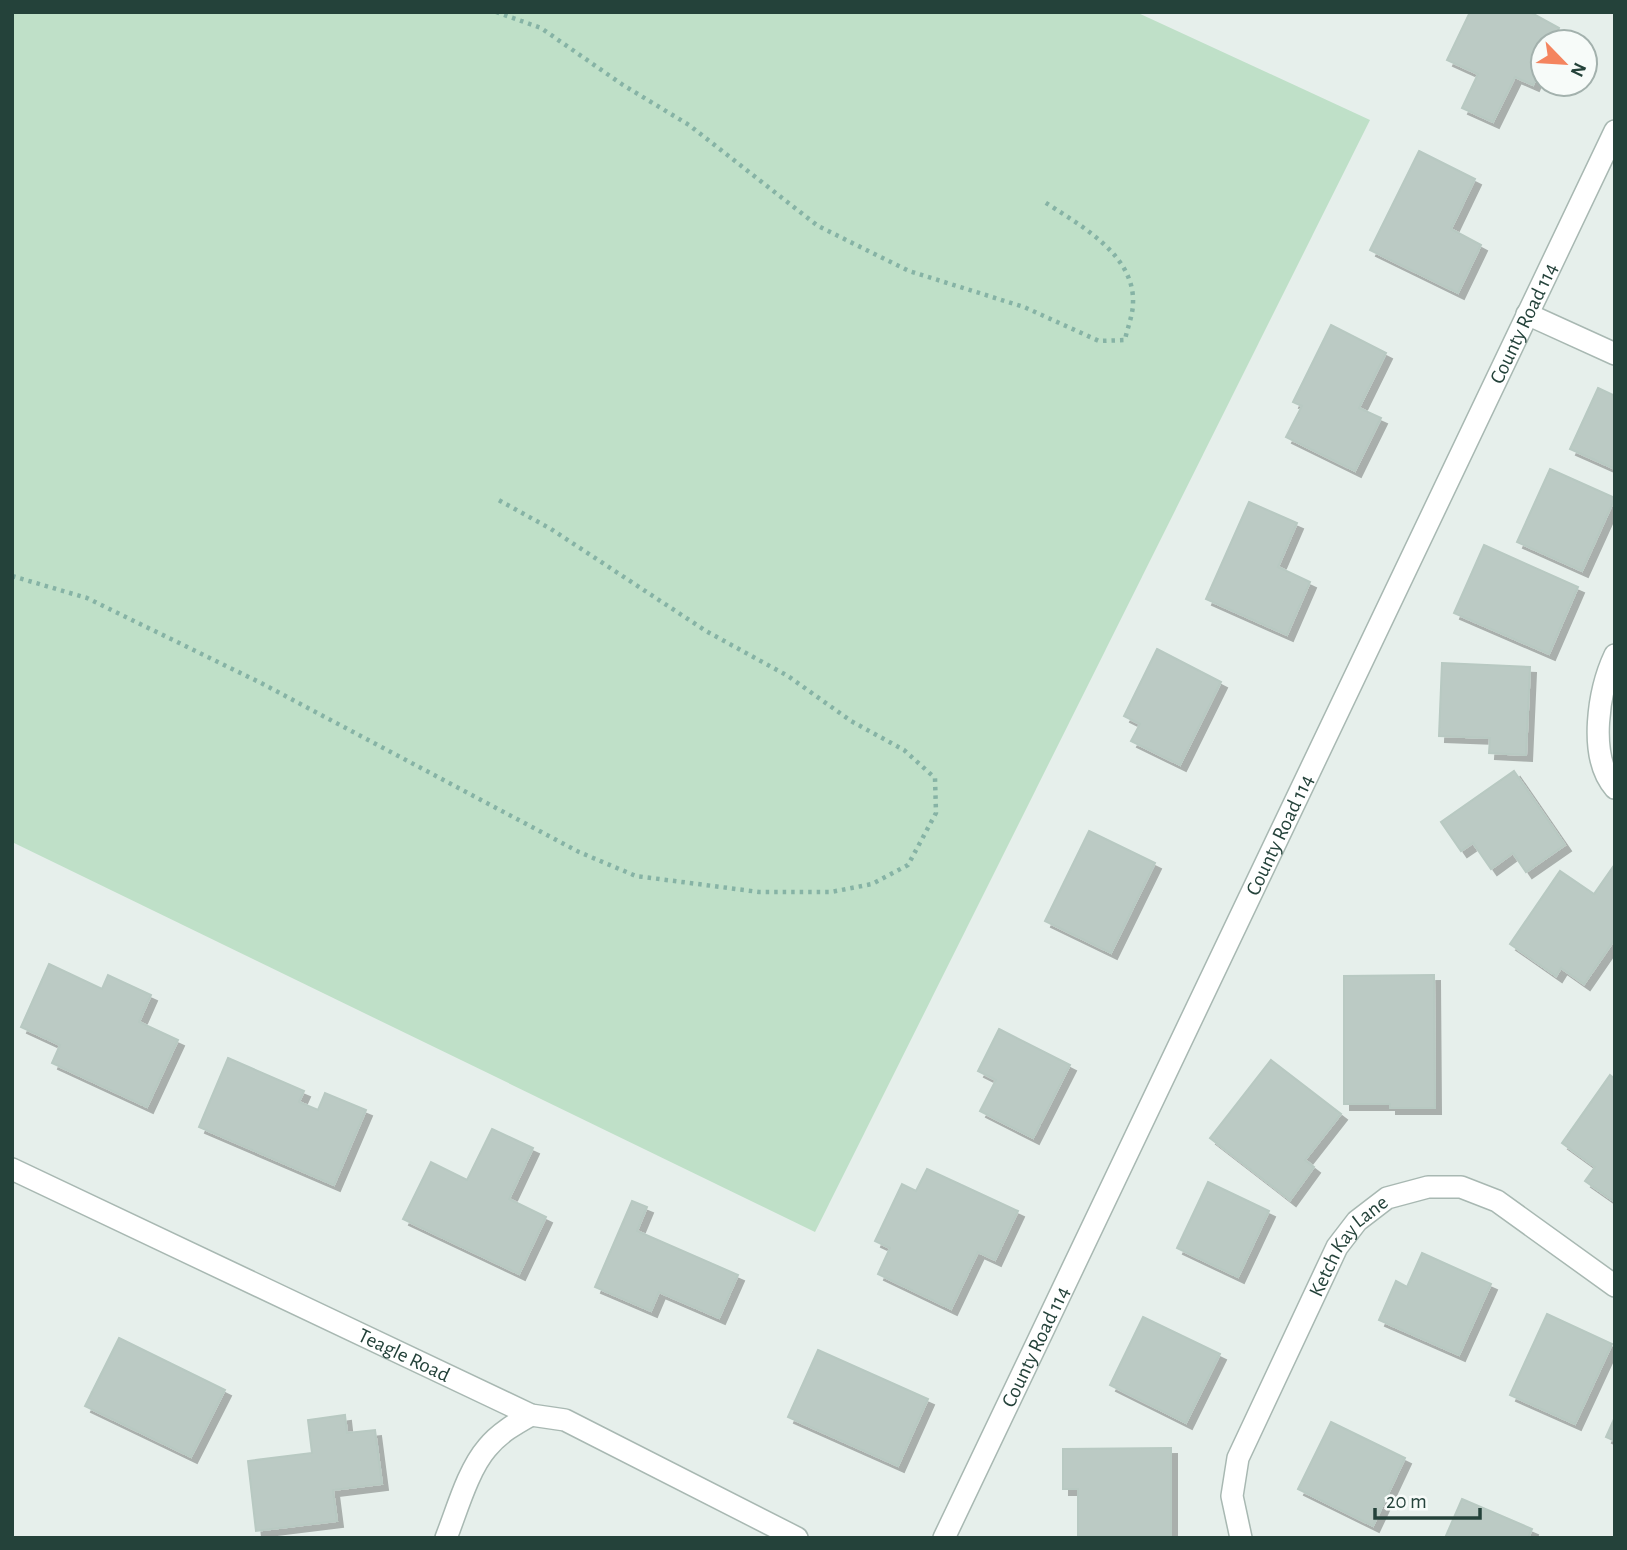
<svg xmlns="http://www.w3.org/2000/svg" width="1627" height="1550" font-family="'Alegreya Sans',sans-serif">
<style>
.green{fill:#bfe0c8}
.building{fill:#bbcac4;stroke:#b8c9c2;stroke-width:2;filter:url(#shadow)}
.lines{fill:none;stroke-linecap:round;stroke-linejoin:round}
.minor-casing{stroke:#a8b8b2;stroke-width:24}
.path{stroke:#86b3a5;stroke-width:4.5;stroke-dasharray:3.5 5;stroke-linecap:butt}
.minor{stroke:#fff;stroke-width:21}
.labels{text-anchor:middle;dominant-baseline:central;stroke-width:6;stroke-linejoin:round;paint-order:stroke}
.street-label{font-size:21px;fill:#24423a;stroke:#f7fbf9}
</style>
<defs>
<filter id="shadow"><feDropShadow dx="6" dy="6" stdDeviation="0" flood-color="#0004"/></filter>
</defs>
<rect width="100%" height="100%" fill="#e6efeb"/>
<!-- green -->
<polygon class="green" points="12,12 1136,12 1370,120 815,1232 12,842"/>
<!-- building -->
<g class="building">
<polygon points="1470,12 1530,12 1559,28 1553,42 1543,42 1543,63 1533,85 1515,77 1493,122 1462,108 1478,74 1447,60"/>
<polygon points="1419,151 1475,179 1451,229 1481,245 1458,293 1370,250"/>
<polygon points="1331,325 1386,353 1359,408 1381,418 1355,471 1286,437 1302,406 1293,402"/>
<polygon points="1598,388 1615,396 1615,469 1570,449"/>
<polygon points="1550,469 1615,498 1582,571 1517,542"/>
<polygon points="1249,502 1297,523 1278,567 1310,582 1287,635 1206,599"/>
<polygon points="1484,545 1578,587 1549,654 1454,613"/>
<polygon points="1157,649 1221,682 1180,765 1131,741 1140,724 1124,716"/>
<polygon points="1442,663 1530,667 1526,755 1489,753 1490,738 1439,736"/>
<polygon points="1514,771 1565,845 1526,872 1513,853 1491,869 1473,843 1461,851 1441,822"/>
<polygon points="1089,831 1155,863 1111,953 1045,921"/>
<polygon points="1615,864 1615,939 1584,984 1561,968 1556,976 1510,944 1560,871 1594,894"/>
<polygon points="49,964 102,989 108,975 151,995 139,1022 178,1040 147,1107 52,1063 60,1045 21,1027"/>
<polygon points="1434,975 1435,1108 1390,1108 1390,1104 1344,1104 1344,976"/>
<polygon points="999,1029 1070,1065 1033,1138 980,1111 996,1080 978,1071"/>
<polygon points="228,1058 304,1091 299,1102 318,1110 325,1093 366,1110 334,1185 199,1127"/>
<polygon points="1271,1060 1341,1114 1305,1160 1314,1167 1290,1200 1210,1138"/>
<polygon points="1610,1075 1615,1079 1615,1202 1585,1181 1595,1167 1562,1143"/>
<polygon points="492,1129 533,1148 509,1199 546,1217 519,1274 403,1219 431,1162 467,1180"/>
<polygon points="927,1169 1018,1211 995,1260 978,1252 951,1309 878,1274 890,1248 875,1241 902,1184 916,1191"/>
<polygon points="1208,1182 1269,1211 1238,1277 1177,1248"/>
<polygon points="632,1201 647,1207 637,1231 738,1275 719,1318 659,1292 651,1311 595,1287"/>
<polygon points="1422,1253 1491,1284 1459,1355 1379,1320 1396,1281 1407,1287"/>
<polygon points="1547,1314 1612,1344 1575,1424 1510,1395"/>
<polygon points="1143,1317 1220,1354 1186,1423 1110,1385"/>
<polygon points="119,1338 225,1390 191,1457 85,1406"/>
<polygon points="818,1350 928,1399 898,1466 788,1417"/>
<polygon points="345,1415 347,1433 375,1430 382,1484 333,1490 337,1521 256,1531 248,1461 312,1453 308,1420"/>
<polygon points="1615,1417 1615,1441 1606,1437"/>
<polygon points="1331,1422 1405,1458 1373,1526 1298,1489"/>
<polygon points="1171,1448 1171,1536 1078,1536 1078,1489 1063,1489 1063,1449"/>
<polygon points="1462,1499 1532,1529 1528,1538 1445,1538"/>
</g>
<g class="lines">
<!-- minor casing -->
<g class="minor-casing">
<g id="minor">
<polyline points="1527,314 1615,354"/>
<path d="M1615 655C1599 689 1587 756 1615 788"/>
<path id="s1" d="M12 1169 531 1415 565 1420 797 1538"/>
<path d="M446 1538C457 1510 468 1470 487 1448 499 1433 515 1424 531 1415"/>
<path id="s2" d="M944 1538 1615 131"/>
<path id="s3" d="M1241 1538 1232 1496 1238 1458 1337 1247 1357 1221 1387 1198 1428 1187H1461L1497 1201 1615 1286"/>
</g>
</g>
<!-- path -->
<g class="path">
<path d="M496 12 541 28 623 85 689 125 818 226 909 271 1024 307 1099 341 1125 340C1127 329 1133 315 1133 303 1135 254 1078 224 1043 201"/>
<polyline points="12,576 87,598 261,683 579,852 636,876 759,892 831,892 872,884 908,865 936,813 935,778 904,750 851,721 788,676 706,631 551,529 495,498"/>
</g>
<!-- minor -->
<use href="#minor" class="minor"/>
</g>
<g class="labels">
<!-- street labels -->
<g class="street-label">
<text stroke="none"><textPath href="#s2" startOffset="1346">County Road 114</textPath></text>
<text stroke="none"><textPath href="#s2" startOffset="779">County Road 114</textPath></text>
<text stroke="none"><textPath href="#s3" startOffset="322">Ketch Kay Lane</textPath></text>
<text stroke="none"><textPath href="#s2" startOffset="212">County Road 114</textPath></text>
<text stroke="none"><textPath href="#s1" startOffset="434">Teagle Road</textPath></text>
</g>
</g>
<!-- border -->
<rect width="1627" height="1550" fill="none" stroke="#24423a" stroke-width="28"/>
<!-- north arrow -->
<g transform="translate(1564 63) rotate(115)"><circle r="33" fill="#f7fbf9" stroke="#a3b1ad" stroke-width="2"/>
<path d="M0-5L12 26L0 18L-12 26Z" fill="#f4845f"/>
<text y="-10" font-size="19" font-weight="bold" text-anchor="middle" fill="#24423a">N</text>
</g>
<!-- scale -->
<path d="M1375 1508v10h105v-10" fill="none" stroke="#24423a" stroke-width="3.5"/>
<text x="1386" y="1508" font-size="21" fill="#24423a" stroke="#f7fbf9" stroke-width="5" paint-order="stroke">20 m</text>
</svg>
